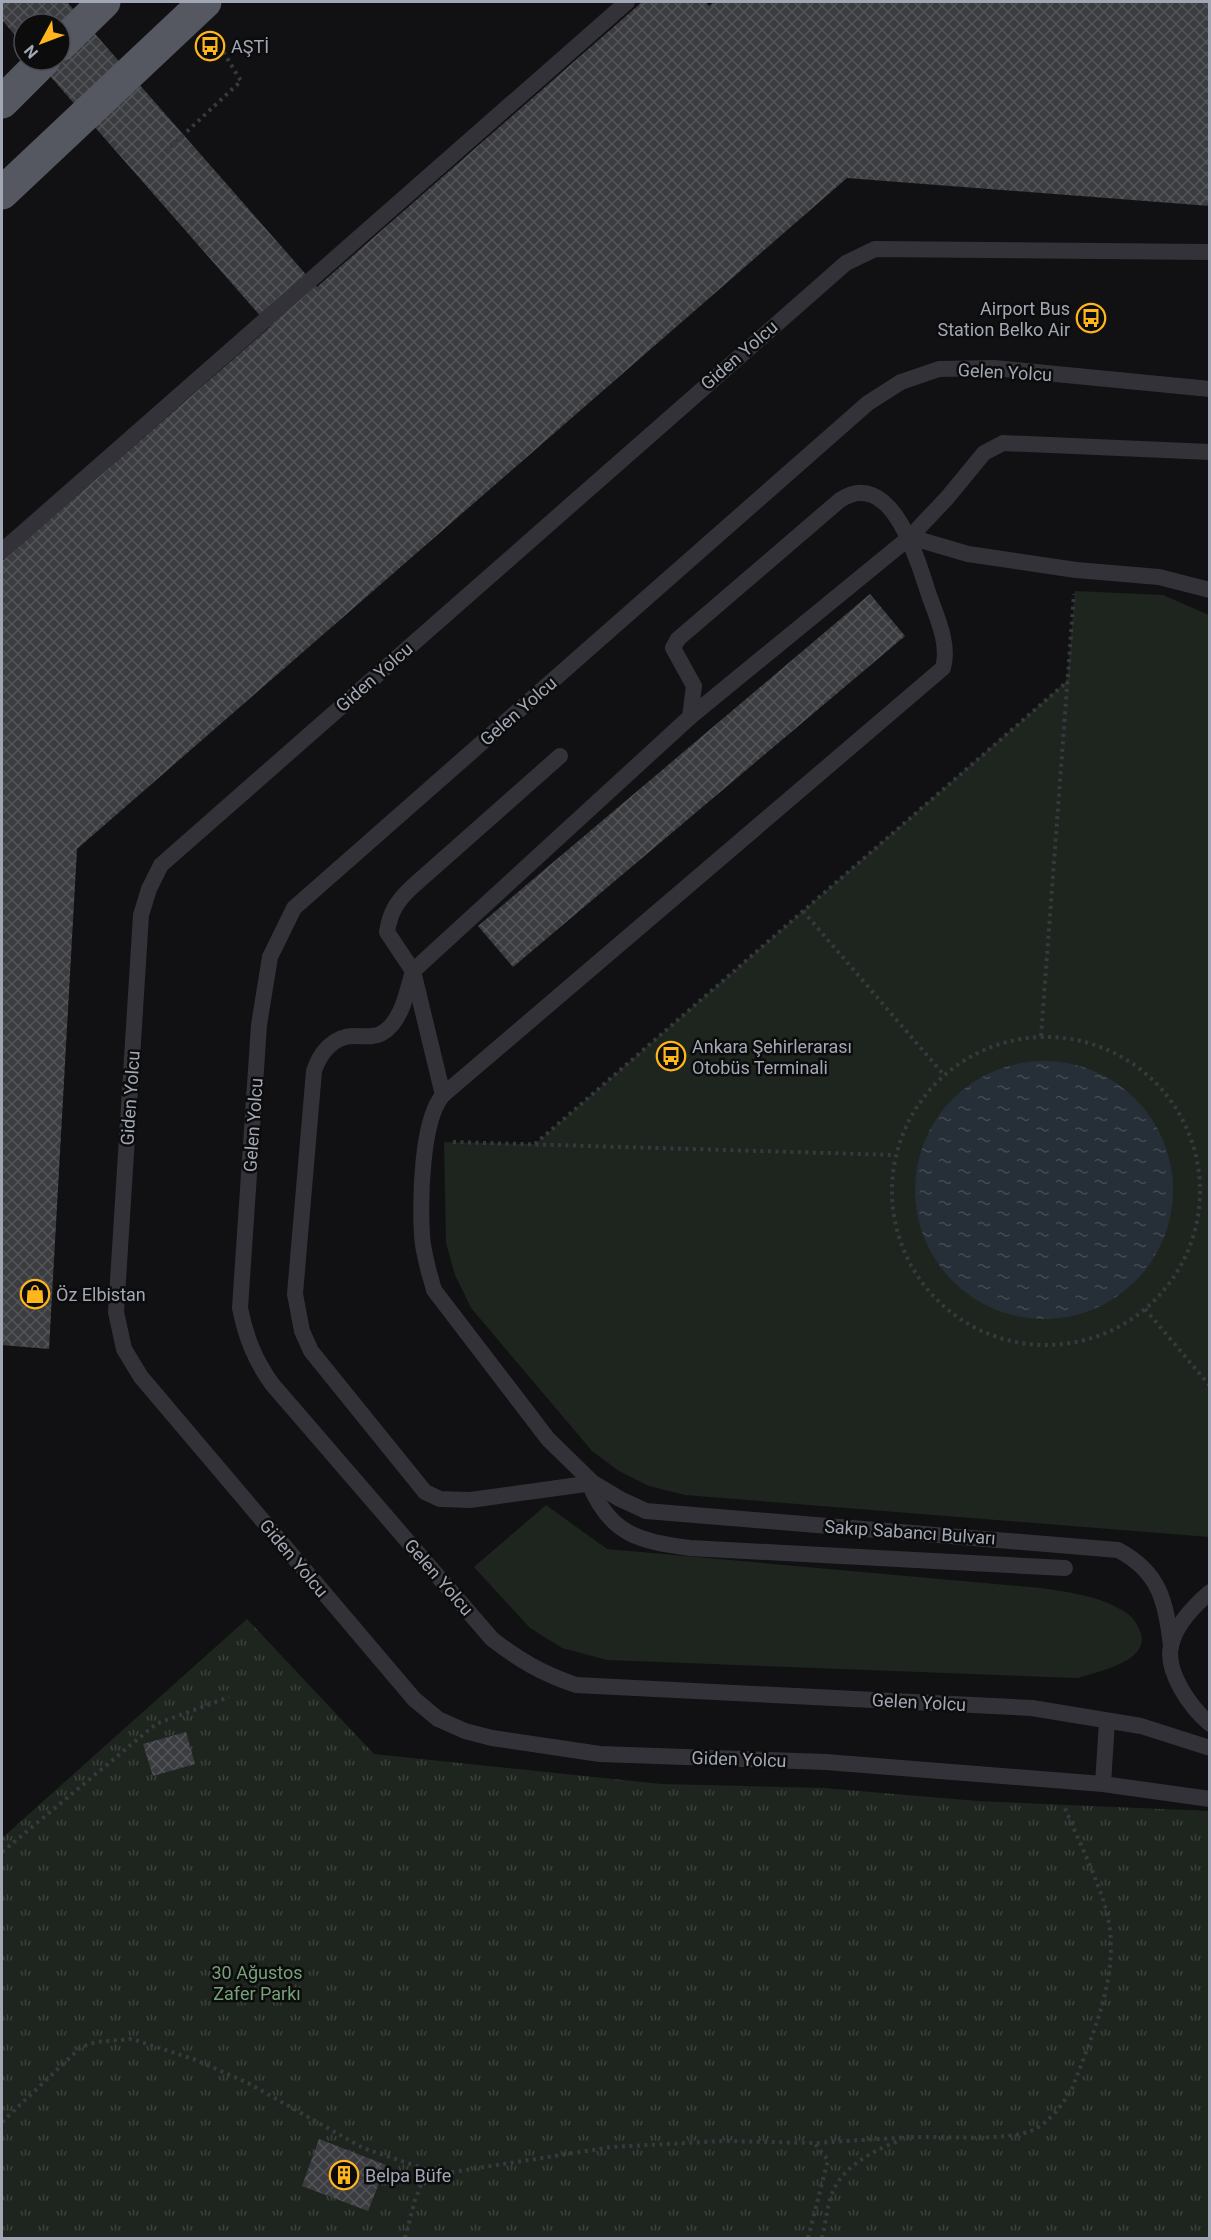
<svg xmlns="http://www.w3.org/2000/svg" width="1211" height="2240" font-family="Roboto,sans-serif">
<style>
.green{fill:#1d251e}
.park{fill:url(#park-tufts)}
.water{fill:url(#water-ripples)}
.building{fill:url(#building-cross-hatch)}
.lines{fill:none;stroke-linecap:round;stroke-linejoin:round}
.path{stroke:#37393f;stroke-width:4;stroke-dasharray:3 4.5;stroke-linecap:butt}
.service{stroke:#323238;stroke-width:16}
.trunk{stroke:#555860;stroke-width:33}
.service-bridge{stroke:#323238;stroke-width:16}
.labels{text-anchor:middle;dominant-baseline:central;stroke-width:5;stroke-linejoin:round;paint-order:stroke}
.poi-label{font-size:18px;fill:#a1a7b4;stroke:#0c0c0d;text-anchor:start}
.street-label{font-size:18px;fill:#a1a7b4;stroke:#0c0c0d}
.park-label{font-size:18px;fill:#76a179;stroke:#0c0c0d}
</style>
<defs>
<pattern id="park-tufts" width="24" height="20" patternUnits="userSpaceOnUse" patternTransform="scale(1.5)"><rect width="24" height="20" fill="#1d251e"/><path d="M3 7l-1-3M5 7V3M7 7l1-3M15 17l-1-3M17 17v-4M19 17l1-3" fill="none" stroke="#3b423c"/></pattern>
<pattern id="water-ripples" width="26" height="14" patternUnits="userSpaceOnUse" patternTransform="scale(1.5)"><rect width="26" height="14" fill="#262f37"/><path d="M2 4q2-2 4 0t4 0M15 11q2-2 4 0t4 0" fill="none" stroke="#424a52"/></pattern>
<pattern id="building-cross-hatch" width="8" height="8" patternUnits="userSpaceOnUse" patternTransform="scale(1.5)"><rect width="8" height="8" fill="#3a3c40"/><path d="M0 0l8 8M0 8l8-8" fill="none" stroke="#535559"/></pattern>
</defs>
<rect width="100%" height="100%" fill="#111113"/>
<!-- green -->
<g class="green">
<polygon points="1075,591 1163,595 1209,615 1209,1537 685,1495 649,1486 619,1471 592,1451 471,1308 455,1275 446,1243 444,1142 535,1144 1067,681"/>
<path d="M546 1505 607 1549 1041 1588C1067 1592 1095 1595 1118 1608 1129 1613 1136 1620 1140 1631 1153 1661 1097 1672 1078 1678L607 1660 562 1648 530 1628 474 1567Z"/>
</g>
<!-- park -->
<polygon class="park" points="247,1619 374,1754 661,1784 824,1788 977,1801 1209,1811 1209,2238 2,2238 2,1838"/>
<!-- water -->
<circle class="water" cx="1044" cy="1190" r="129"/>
<!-- building -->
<g class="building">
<polygon points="2,2 67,2 317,287 642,2 706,2 709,6 714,2 1210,2 1210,206 847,178 77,849 49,1349 2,1345 2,561 270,327 36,60 60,24 24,24 24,46 2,20"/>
<polygon points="870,594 905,636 513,967 478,926"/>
<polygon points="186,1732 195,1764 153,1776 143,1744"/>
<polygon points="319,2139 386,2165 368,2211 302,2186"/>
</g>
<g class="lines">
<!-- path -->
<g class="path">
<polyline points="165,152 241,81 216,40"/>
<polyline points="803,911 944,1075"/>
<polyline points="1041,1036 1074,594"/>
<circle cx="1046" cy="1191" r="154"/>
<polyline points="453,1142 895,1155"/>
<polyline points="535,1144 1068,681"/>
<polyline points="1145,1309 1210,1386"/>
<polyline points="2,1852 156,1724 229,1697"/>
<polyline points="2,2122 81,2047 96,2042 132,2039 196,2060 248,2083 363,2148 440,2174 612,2147 723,2141 815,2143 911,2137"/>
<path d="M911 2137C942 2136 1007 2142 1033 2130 1049 2123 1063 2104 1072 2089 1093 2032 1124 1969 1105 1906 1095 1873 1078 1840 1065 1808"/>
<polyline points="405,2238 415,2200 426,2172"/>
<polyline points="808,2238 828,2160 815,2144"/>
<path d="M822 2238C826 2223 827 2203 834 2189 846 2164 877 2149 901 2140"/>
</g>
<!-- service -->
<g class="service">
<polyline points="1210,252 875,249 846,263 161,865 149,889 141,915 116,1312 124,1349 141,1377 414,1699 438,1719 465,1731 492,1738 600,1754 826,1762 1103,1784 1210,1799"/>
<path d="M1210 389 994 368 939 369 901 382 868 403 294 908 270 957 259 1025 240 1308C246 1338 255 1360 272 1384L492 1639C519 1660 543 1674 576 1685L1032 1708 1141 1726 1210 1748"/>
<polyline points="910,537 968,554 1076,570 1159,577 1210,590"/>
<polyline points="690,717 910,537 947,498 984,453 1003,443 1210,452"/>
<path d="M443 1095 413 971 387 932C390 912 397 901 412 887L560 756"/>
<path d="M589 1483C610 1535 639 1541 690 1548L1065 1568"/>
<path d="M593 1483 470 1500 440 1499 425 1492 311 1351 302 1331 295 1294 314 1071C320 1053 333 1036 354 1036 362 1036 374 1038 382 1033 402 1022 407 991 413 971L690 717 694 686 673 648 678 639 840 500C891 467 917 558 928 592 936 616 950 643 943 668L443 1095C421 1120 420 1201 422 1235 423 1254 429 1272 434 1290L548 1439 593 1483 620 1499 646 1511 1118 1550C1160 1572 1166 1602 1171 1646"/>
<path d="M1210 1592C1195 1605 1175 1626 1171 1646 1165 1672 1191 1708 1210 1724"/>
<polyline points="1103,1784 1107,1721"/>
</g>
<!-- trunk -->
<g class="trunk">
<polyline points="60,45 104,2"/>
<polyline points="2,102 44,60"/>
<polyline points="2,193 205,2"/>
</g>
<!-- service-bridge -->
<polyline class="service-bridge" points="2,551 627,2"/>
</g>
<!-- icons -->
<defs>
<g id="bus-ring" transform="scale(1.5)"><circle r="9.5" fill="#0c0c0d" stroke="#ffb61c" stroke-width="1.5"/><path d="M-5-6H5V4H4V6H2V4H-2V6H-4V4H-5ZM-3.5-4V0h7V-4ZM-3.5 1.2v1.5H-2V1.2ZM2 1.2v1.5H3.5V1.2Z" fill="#ffb61c"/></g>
<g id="shop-ring" transform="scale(1.5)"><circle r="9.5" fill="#0c0c0d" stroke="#ffb61c" stroke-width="1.5"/><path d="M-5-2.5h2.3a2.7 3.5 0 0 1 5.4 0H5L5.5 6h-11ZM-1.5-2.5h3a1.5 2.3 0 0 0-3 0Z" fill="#ffb61c"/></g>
<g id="building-ring" transform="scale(1.5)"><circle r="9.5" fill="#0c0c0d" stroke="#ffb61c" stroke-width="1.5"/><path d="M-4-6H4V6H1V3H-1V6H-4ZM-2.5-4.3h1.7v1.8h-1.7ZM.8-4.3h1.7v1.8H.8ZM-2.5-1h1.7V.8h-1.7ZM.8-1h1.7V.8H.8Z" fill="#ffb61c"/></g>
</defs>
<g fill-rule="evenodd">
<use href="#bus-ring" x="210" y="46"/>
<use href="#bus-ring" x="1091" y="318"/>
<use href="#bus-ring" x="671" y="1056"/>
<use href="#shop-ring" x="35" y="1294"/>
<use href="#building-ring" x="344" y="2175"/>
</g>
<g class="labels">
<!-- poi labels -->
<g class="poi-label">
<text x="231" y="46">AŞTİ</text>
<text x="1070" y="308" text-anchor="end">Airport Bus<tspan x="1070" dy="21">Station Belko Air</tspan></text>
<text x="692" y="1046">Ankara Şehirlerarası<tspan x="692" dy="21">Otobüs Terminali</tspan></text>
<text x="56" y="1294">Öz Elbistan</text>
<text x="365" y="2175">Belpa Büfe</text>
</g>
<!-- street labels -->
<g class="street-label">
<text transform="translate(739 355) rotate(-41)">Giden Yolcu</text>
<text transform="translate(1005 372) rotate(3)">Gelen Yolcu</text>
<text transform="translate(374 677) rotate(-41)">Giden Yolcu</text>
<text transform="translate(518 711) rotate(-41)">Gelen Yolcu</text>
<text transform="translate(130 1098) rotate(-86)">Giden Yolcu</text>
<text transform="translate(253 1125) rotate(-86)">Gelen Yolcu</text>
<text transform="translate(910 1532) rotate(4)">Sakıp Sabancı Bulvarı</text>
<text transform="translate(294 1558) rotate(50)">Giden Yolcu</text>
<text transform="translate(439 1577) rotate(49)">Gelen Yolcu</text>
<text transform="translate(919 1702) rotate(3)">Gelen Yolcu</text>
<text transform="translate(739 1759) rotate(2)">Giden Yolcu</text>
</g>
<!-- park labels -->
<g class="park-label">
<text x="257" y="1972">30 Ağustos<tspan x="257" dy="21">Zafer Parkı</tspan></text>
</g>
</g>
<!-- border -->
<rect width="1211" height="2240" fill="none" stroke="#a1a7b4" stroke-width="6"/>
<!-- north arrow -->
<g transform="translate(42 42) rotate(229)"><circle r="28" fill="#0c0c0d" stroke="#484a50" stroke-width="1.5"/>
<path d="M0-4.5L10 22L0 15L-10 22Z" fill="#ffb61c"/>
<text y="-9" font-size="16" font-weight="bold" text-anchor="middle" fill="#a1a7b4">N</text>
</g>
</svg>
